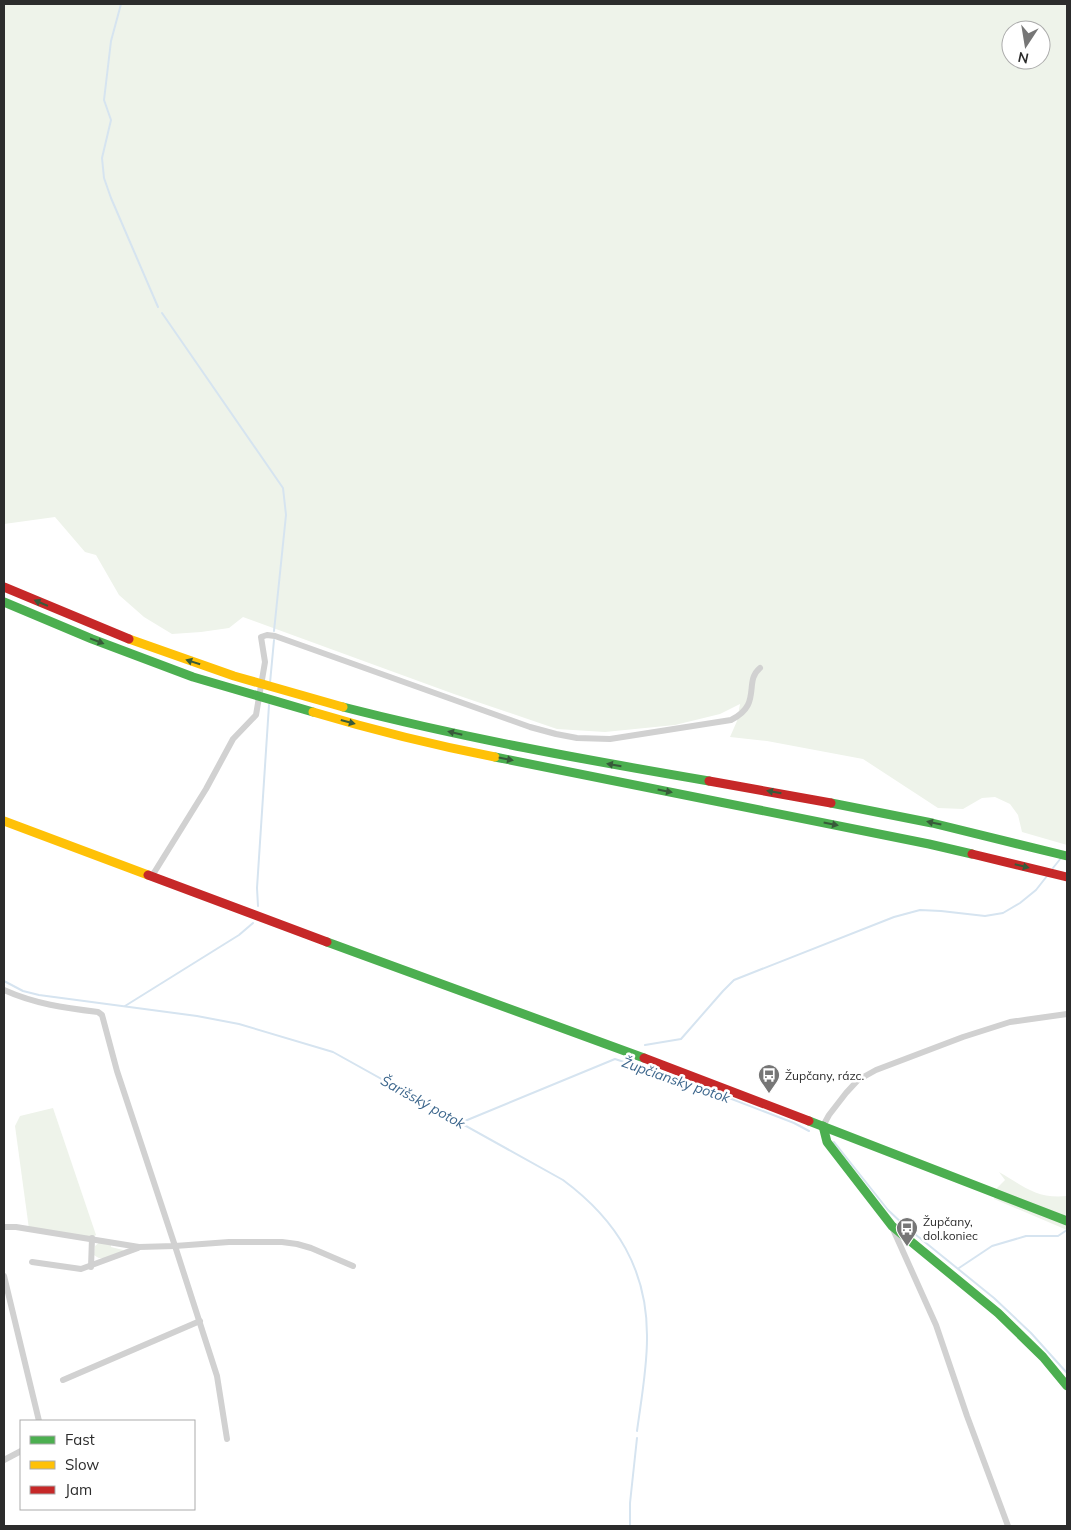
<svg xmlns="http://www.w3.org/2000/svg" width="1071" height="1530" font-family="Mulish,sans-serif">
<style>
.green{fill:#eef3ea;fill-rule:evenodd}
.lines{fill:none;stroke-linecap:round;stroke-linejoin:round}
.stream{stroke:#d6e4f0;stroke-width:2}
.street{stroke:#d1d1d1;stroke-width:6}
.fast{stroke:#4caf50;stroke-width:9}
.slow{stroke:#ffc107;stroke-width:9}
.jam{stroke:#c62828;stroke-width:9}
.oneway{fill:#375a39}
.labels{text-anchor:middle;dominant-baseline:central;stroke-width:5;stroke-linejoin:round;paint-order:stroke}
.poi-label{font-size:12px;fill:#2c2c2c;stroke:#fff;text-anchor:start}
.water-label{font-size:14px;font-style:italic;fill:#3c668c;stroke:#fff}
</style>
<rect width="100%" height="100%" fill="#fff"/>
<!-- green -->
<g class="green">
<path d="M4 4H1067V845L1022 832 1018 815 1010 804 995 797 982 798 963 809 938 808 863 759 767 741 730 737 737 721 740 704 720 714 675 725 605 732 557 729 454 694 243 617 229 628 201 632 172 634 144 617 119 595 96 555 85 552 55 517 4 524ZM1011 30H1041V60H1011Z"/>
<polygon points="53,1108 96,1235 91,1238 29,1229 15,1126 20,1116"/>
<path d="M999 1172C1024 1186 1036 1199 1067 1196V1230L994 1199 996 1189 1005 1180Z"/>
<path d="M101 1241 111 1243V1247L123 1250V1252C113 1255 103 1263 94 1255L95 1246Z"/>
</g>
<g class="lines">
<!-- stream -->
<g class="stream">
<polyline points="121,4 111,41 104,100 111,120 102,158 104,178 111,198 158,307"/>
<polyline points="162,313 283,488 286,515 274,631"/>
<polyline points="270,683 274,640"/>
<polyline points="1053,868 1061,858"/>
<polyline points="258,906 257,888 269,705"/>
<path d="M4 981 23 991 39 995 197 1016 239 1024 333 1052 563 1180C617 1220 648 1270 647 1339 647 1369 641 1401 637 1431"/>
<polyline points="125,1006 239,935 253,923"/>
<polyline points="645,1045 681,1039 723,991 734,980 894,917 920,910 941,911 985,916 1003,913 1020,903 1036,890 1047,876"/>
<polyline points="460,1123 615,1059 703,1088 794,1123 809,1131"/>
<polyline points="834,1142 888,1210 905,1226 994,1298 1031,1333 1067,1373"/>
<polyline points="959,1268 992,1246 1026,1236 1058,1236 1067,1230"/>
<polyline points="630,1526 630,1503 637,1438"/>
</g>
<!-- street -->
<g class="street">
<path d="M152 876 206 789 233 739 256 715 265 662 261 637 267 635 275 636 530 727 556 734 577 738 610 739 731 720C763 704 743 682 760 668"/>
<path d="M4 990C35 1004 65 1008 98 1012L102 1015 117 1071 175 1246 139 1247 16 1227H4"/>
<polyline points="823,1126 829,1115 846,1093 858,1080 876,1070 963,1037 1010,1022 1067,1014"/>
<polyline points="892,1227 936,1325 967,1416 1008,1526"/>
<polyline points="32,1262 81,1269 138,1248"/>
<polyline points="91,1267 92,1238"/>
<polyline points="4,1276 39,1421"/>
<polyline points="63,1380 200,1321"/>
<polyline points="227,1439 217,1376 175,1246 229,1242 282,1242 297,1244 311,1248 353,1266"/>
<polyline points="4,1460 21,1451"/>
</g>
<!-- fast -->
<g class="fast">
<polyline points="4,602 92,639 193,677 313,712"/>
<path d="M343 707C464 738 586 760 709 781"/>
<polyline points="495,757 929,844 972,854"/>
<polyline points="831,803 932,823 1067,856"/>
<polyline points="327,942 644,1058"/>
<polyline points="809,1121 1067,1221"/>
<polyline points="823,1126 827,1142 892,1226 998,1313 1043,1357 1067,1386"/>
</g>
<!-- slow -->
<g class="slow">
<polyline points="129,639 234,676 343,707"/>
<path d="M313 712C373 730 433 745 495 757"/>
<polyline points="4,821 148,875"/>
</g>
<!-- jam -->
<g class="jam">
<polyline points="4,587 129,639"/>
<polyline points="709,781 831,803"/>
<polyline points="972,854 1067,877"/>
<polyline points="148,875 327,942"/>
<polyline points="644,1058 809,1121"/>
</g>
</g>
<!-- one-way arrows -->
<defs><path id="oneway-solid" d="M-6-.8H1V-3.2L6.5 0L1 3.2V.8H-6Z" transform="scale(1.25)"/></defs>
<g class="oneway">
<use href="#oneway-solid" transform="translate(41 603) rotate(-157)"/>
<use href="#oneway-solid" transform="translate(97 641) rotate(21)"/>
<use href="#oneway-solid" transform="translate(193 662) rotate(-162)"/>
<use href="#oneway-solid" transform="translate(348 722) rotate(15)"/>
<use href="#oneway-solid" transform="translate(455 733) rotate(-167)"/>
<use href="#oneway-solid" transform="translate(506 759) rotate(11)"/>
<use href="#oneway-solid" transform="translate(614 765) rotate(-170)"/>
<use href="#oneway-solid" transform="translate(665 791) rotate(11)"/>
<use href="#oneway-solid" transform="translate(774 792) rotate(-170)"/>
<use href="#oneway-solid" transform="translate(934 823) rotate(-168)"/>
<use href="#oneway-solid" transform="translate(831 824) rotate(11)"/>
<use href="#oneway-solid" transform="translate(1022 866) rotate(14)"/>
</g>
<!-- icons -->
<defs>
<g id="bus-pin" transform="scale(1.125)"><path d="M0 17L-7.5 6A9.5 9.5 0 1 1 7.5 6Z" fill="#767676" stroke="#fff"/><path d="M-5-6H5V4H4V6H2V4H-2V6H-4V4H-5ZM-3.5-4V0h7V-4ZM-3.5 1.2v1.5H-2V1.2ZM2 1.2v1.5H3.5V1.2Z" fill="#fff"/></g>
</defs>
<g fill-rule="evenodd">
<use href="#bus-pin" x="769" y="1075"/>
<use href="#bus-pin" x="907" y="1228"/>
</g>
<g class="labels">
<!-- poi labels -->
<g class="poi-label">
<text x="785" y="1075">Župčany, rázc.</text>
<text x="923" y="1221">Župčany,<tspan x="923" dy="14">dol.koniec</tspan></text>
</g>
<!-- water labels -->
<g class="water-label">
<text transform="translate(676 1080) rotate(19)">Župčiansky potok</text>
<text transform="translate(423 1102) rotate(29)">Šarišský potok</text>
</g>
</g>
<!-- border -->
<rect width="1071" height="1530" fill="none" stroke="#2c2c2c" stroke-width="10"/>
<!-- legend -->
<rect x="20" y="1420" width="175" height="90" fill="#ffffff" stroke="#ababab"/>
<rect x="30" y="1436" width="25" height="8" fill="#4caf50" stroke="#ababab"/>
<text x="65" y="1445" font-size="15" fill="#2c2c2c">Fast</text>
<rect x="30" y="1461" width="25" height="8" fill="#ffc107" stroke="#ababab"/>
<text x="65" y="1470" font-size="15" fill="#2c2c2c">Slow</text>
<rect x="30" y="1486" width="25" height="8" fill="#c62828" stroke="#ababab"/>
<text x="65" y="1495" font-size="15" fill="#2c2c2c">Jam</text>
<!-- north arrow -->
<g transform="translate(1026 45) rotate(192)"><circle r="24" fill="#ffffff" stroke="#ababab"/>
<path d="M0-4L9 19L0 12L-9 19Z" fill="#767676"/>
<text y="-8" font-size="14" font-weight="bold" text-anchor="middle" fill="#2c2c2c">N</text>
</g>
</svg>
